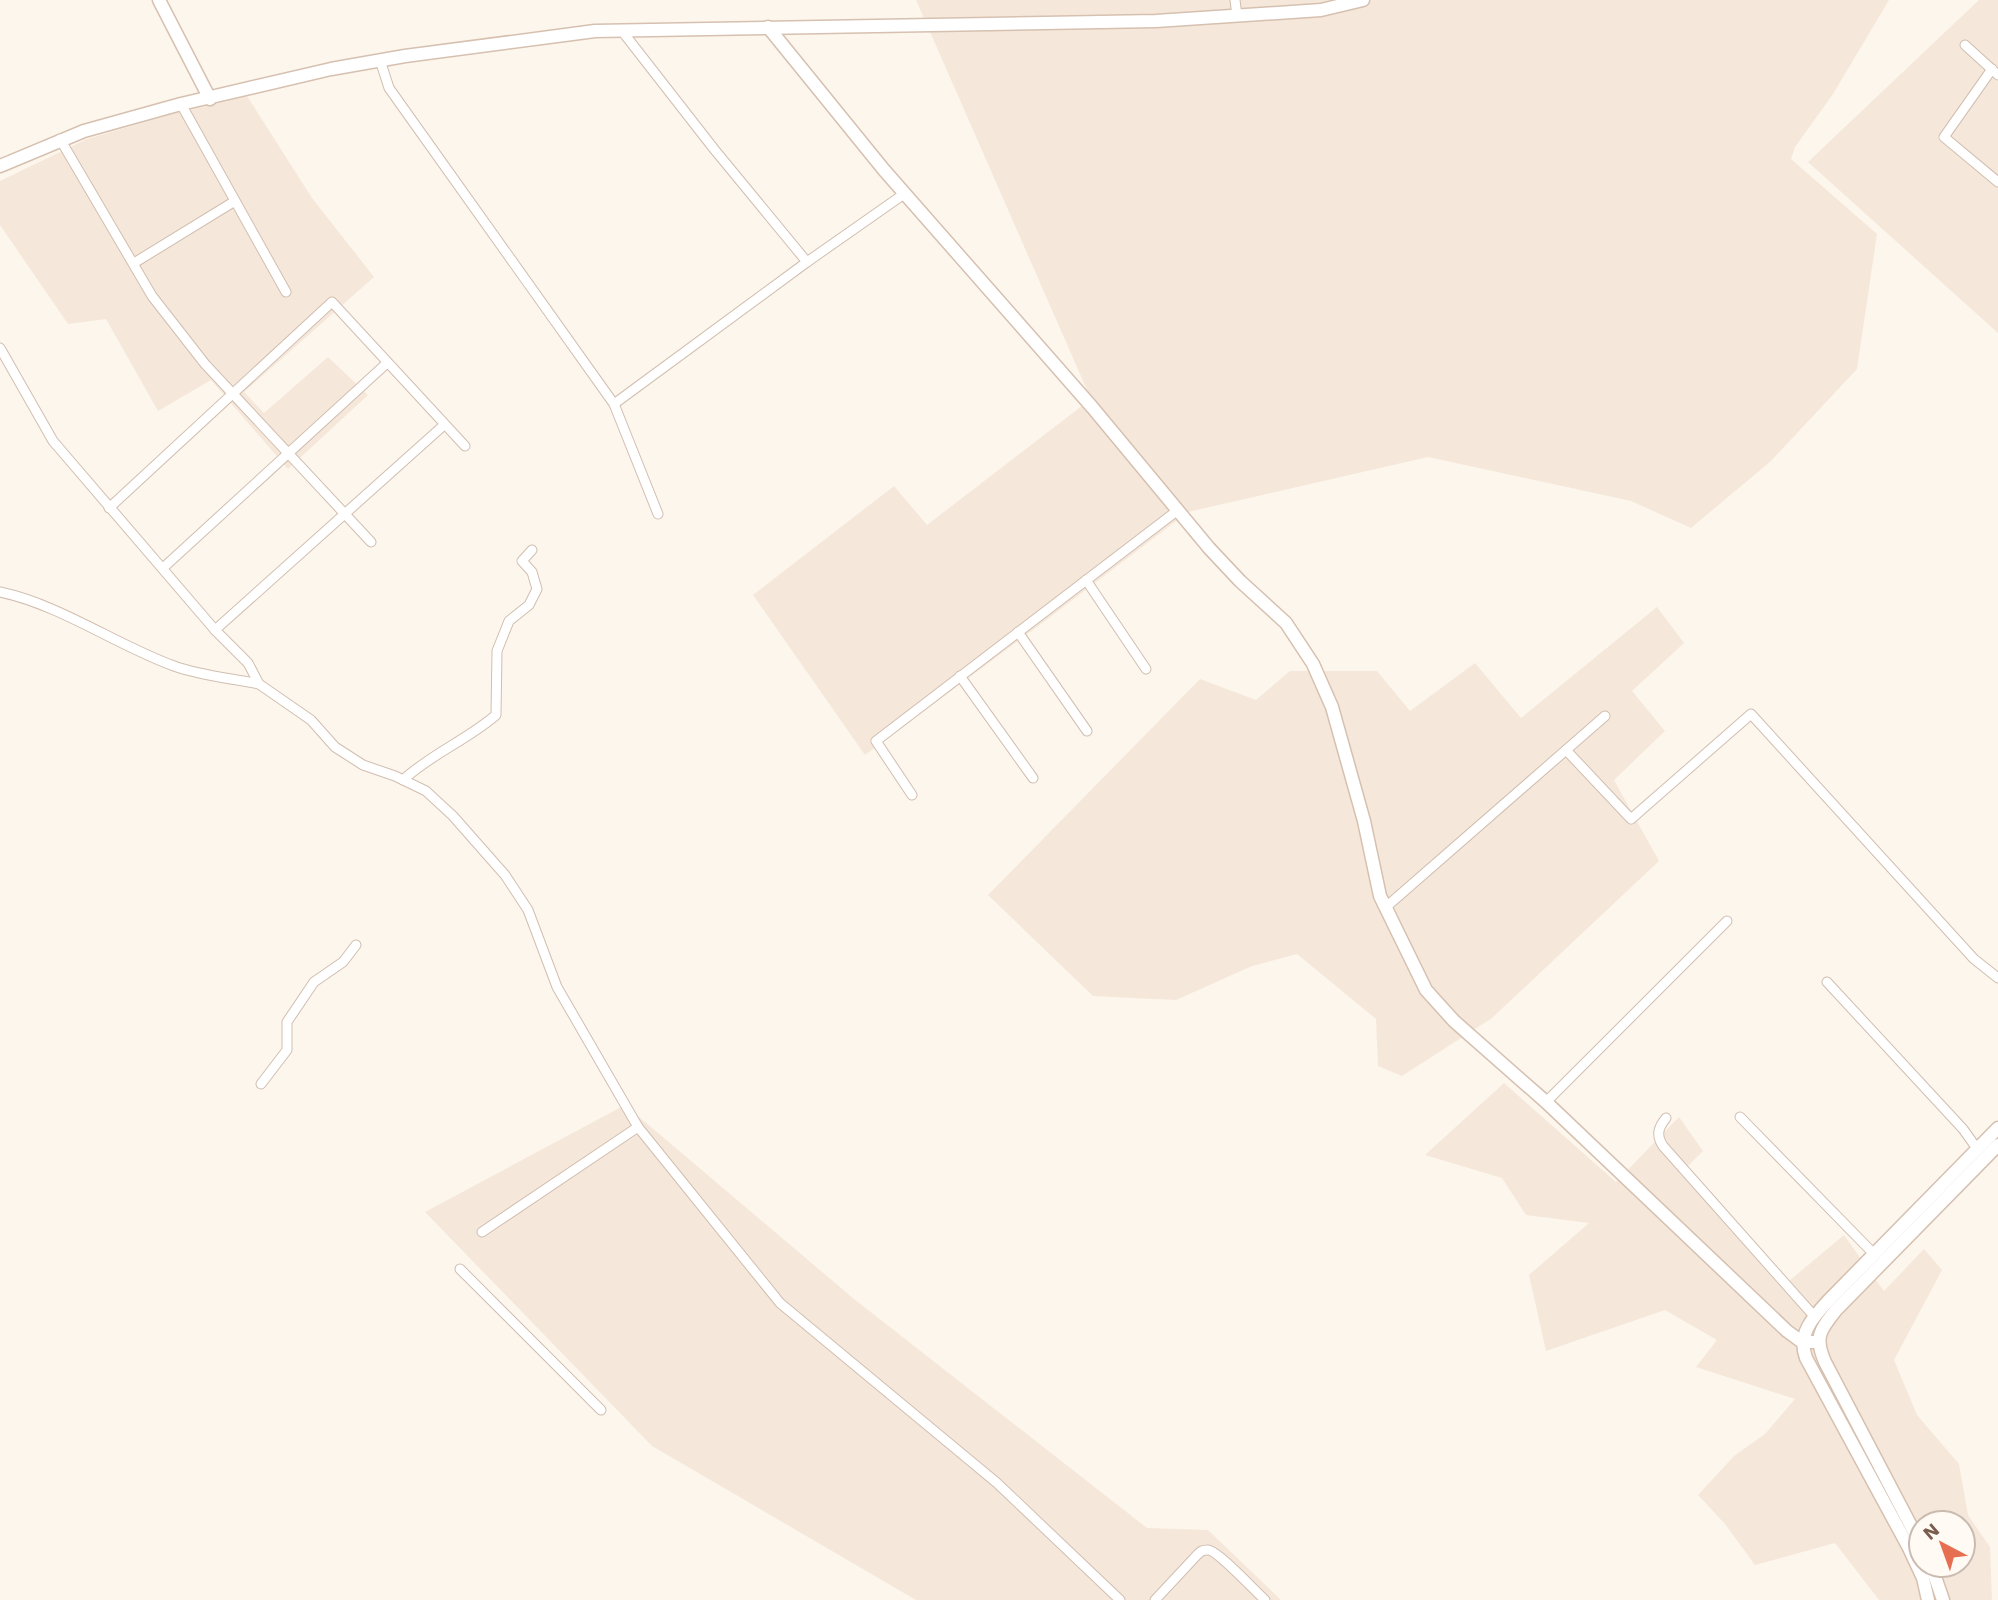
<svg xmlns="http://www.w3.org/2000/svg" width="1998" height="1600" font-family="'Work Sans',sans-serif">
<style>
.residential{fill:#f5e8da;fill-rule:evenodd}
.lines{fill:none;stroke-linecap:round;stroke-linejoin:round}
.street-casing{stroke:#d1beb0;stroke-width:11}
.secondary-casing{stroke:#d6c0b0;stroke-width:15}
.street{stroke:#fff;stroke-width:9}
.secondary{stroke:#fff;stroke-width:12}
</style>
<rect width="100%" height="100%" fill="#fdf6ec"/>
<!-- residential -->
<g class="residential">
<polygon points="916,0 1889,0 1833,94 1795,147 1791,159 1877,234 1857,369 1771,461 1691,528 1631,501 1428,457 1188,512 1041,624 865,755 753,595 894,486 927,525 1091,399"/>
<polygon points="1979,0 1998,0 1998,333 1808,162"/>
<polygon points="247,96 312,198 374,277 244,392 264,413 328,357 368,395 288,469 211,380 158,411 106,319 68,324 0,225 0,181 87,139 169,115"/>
<polygon points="1657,607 1684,643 1632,691 1665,731 1614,780 1659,861 1492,1018 1402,1076 1378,1066 1376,1019 1297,954 1252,966 1176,1000 1093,996 988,895 1200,679 1256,700 1290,671 1377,671 1410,711 1475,663 1521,718"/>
<path d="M1504 1083 1616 1182 1679 1117 1703 1151 1685 1169 1789 1281 1844 1235 1884 1291 1924 1249 1942 1270 1894 1360 1917 1415 1959 1464 1968 1515 1990 1547 1992 1600H1879L1835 1543 1755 1565 1725 1524 1698 1495 1734 1456 1765 1434 1795 1399 1696 1367 1717 1340 1665 1310 1546 1351 1529 1275 1589 1223 1526 1215 1502 1178 1425 1155ZM1921 1523H1963V1565H1921Z"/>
<polygon points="625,1105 854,1299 1147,1528 1208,1530 1281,1600 916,1600 652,1446 425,1212"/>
</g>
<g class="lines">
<!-- street casing -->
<g class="street-casing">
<g id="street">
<polyline points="1235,0 1237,16"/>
<polyline points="622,31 714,149 807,262"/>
<polyline points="1965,45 1998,75"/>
<polyline points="380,60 389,88 614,404 658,514"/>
<polyline points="1992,69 1944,137 1998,182"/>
<polyline points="181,104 286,292"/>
<polyline points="60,139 152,296 205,364 371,542"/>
<polyline points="134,263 235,201"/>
<polyline points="0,348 53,441 215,630 248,663 259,684 311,720 335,747 363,765 395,776 426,791 453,816 505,875 528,910 557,987 638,1127"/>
<polyline points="614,404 807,262 904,194"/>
<polyline points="109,508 332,302 465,446"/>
<polyline points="163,568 387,363"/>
<polyline points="1086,580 1146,669"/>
<path d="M0 592C61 605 116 645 174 666 202 676 230 678 259 684"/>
<polyline points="215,630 444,425"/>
<polyline points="1018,632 1087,731"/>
<polyline points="960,676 1033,778"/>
<polyline points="1566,750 1631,819 1751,714 1974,959 1998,978"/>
<path d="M403 780C431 754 467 740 496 715L497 651 509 621 529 605 537 589 532 572 522 561 532 550"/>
<polyline points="912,795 876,741 1178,510"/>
<polyline points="1386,907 1605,716"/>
<polyline points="1827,982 1963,1129 1978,1150"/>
<polyline points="261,1084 287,1050 287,1022 314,982 343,962 356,945"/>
<polyline points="1546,1102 1727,921"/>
<polyline points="1740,1117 1874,1254"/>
<path d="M1666 1118C1658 1128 1656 1135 1663 1146L1814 1316"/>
<polyline points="482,1232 638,1127 780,1303 997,1483 1120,1600"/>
<polyline points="460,1269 601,1410"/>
<path d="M1155 1600 1197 1555C1201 1551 1202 1550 1208 1550 1217 1550 1255 1591 1265 1600"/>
</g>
</g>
<!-- secondary casing -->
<g class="secondary-casing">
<g id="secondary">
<polyline points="159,0 210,99"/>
<polyline points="768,27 884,170 1092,407 1209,548 1240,581 1286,623 1313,664 1332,707 1364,821 1380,896 1426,990 1454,1021 1546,1102 1787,1331 1802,1342 1818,1342"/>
<polyline points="0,166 84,131 181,104 331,69 405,56 595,31 1156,21 1321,10 1363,0"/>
<path d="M1921 1545 1825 1362C1814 1337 1820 1330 1836 1310L1998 1145"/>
<polyline points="1931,1565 1943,1600"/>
<path d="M1928 1600 1923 1578 1909 1548 1806 1358C1797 1334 1813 1317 1829 1300L1998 1128"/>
</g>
</g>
<!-- street -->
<use href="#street" class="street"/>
<!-- secondary -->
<use href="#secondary" class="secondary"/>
</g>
<!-- north arrow -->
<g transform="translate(1942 1544) rotate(319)"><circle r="33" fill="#fffaf3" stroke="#cabbb1" stroke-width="2"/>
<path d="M0-5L12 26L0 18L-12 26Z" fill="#e76f51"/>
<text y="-10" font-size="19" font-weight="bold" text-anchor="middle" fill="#7a5c4d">N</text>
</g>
</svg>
